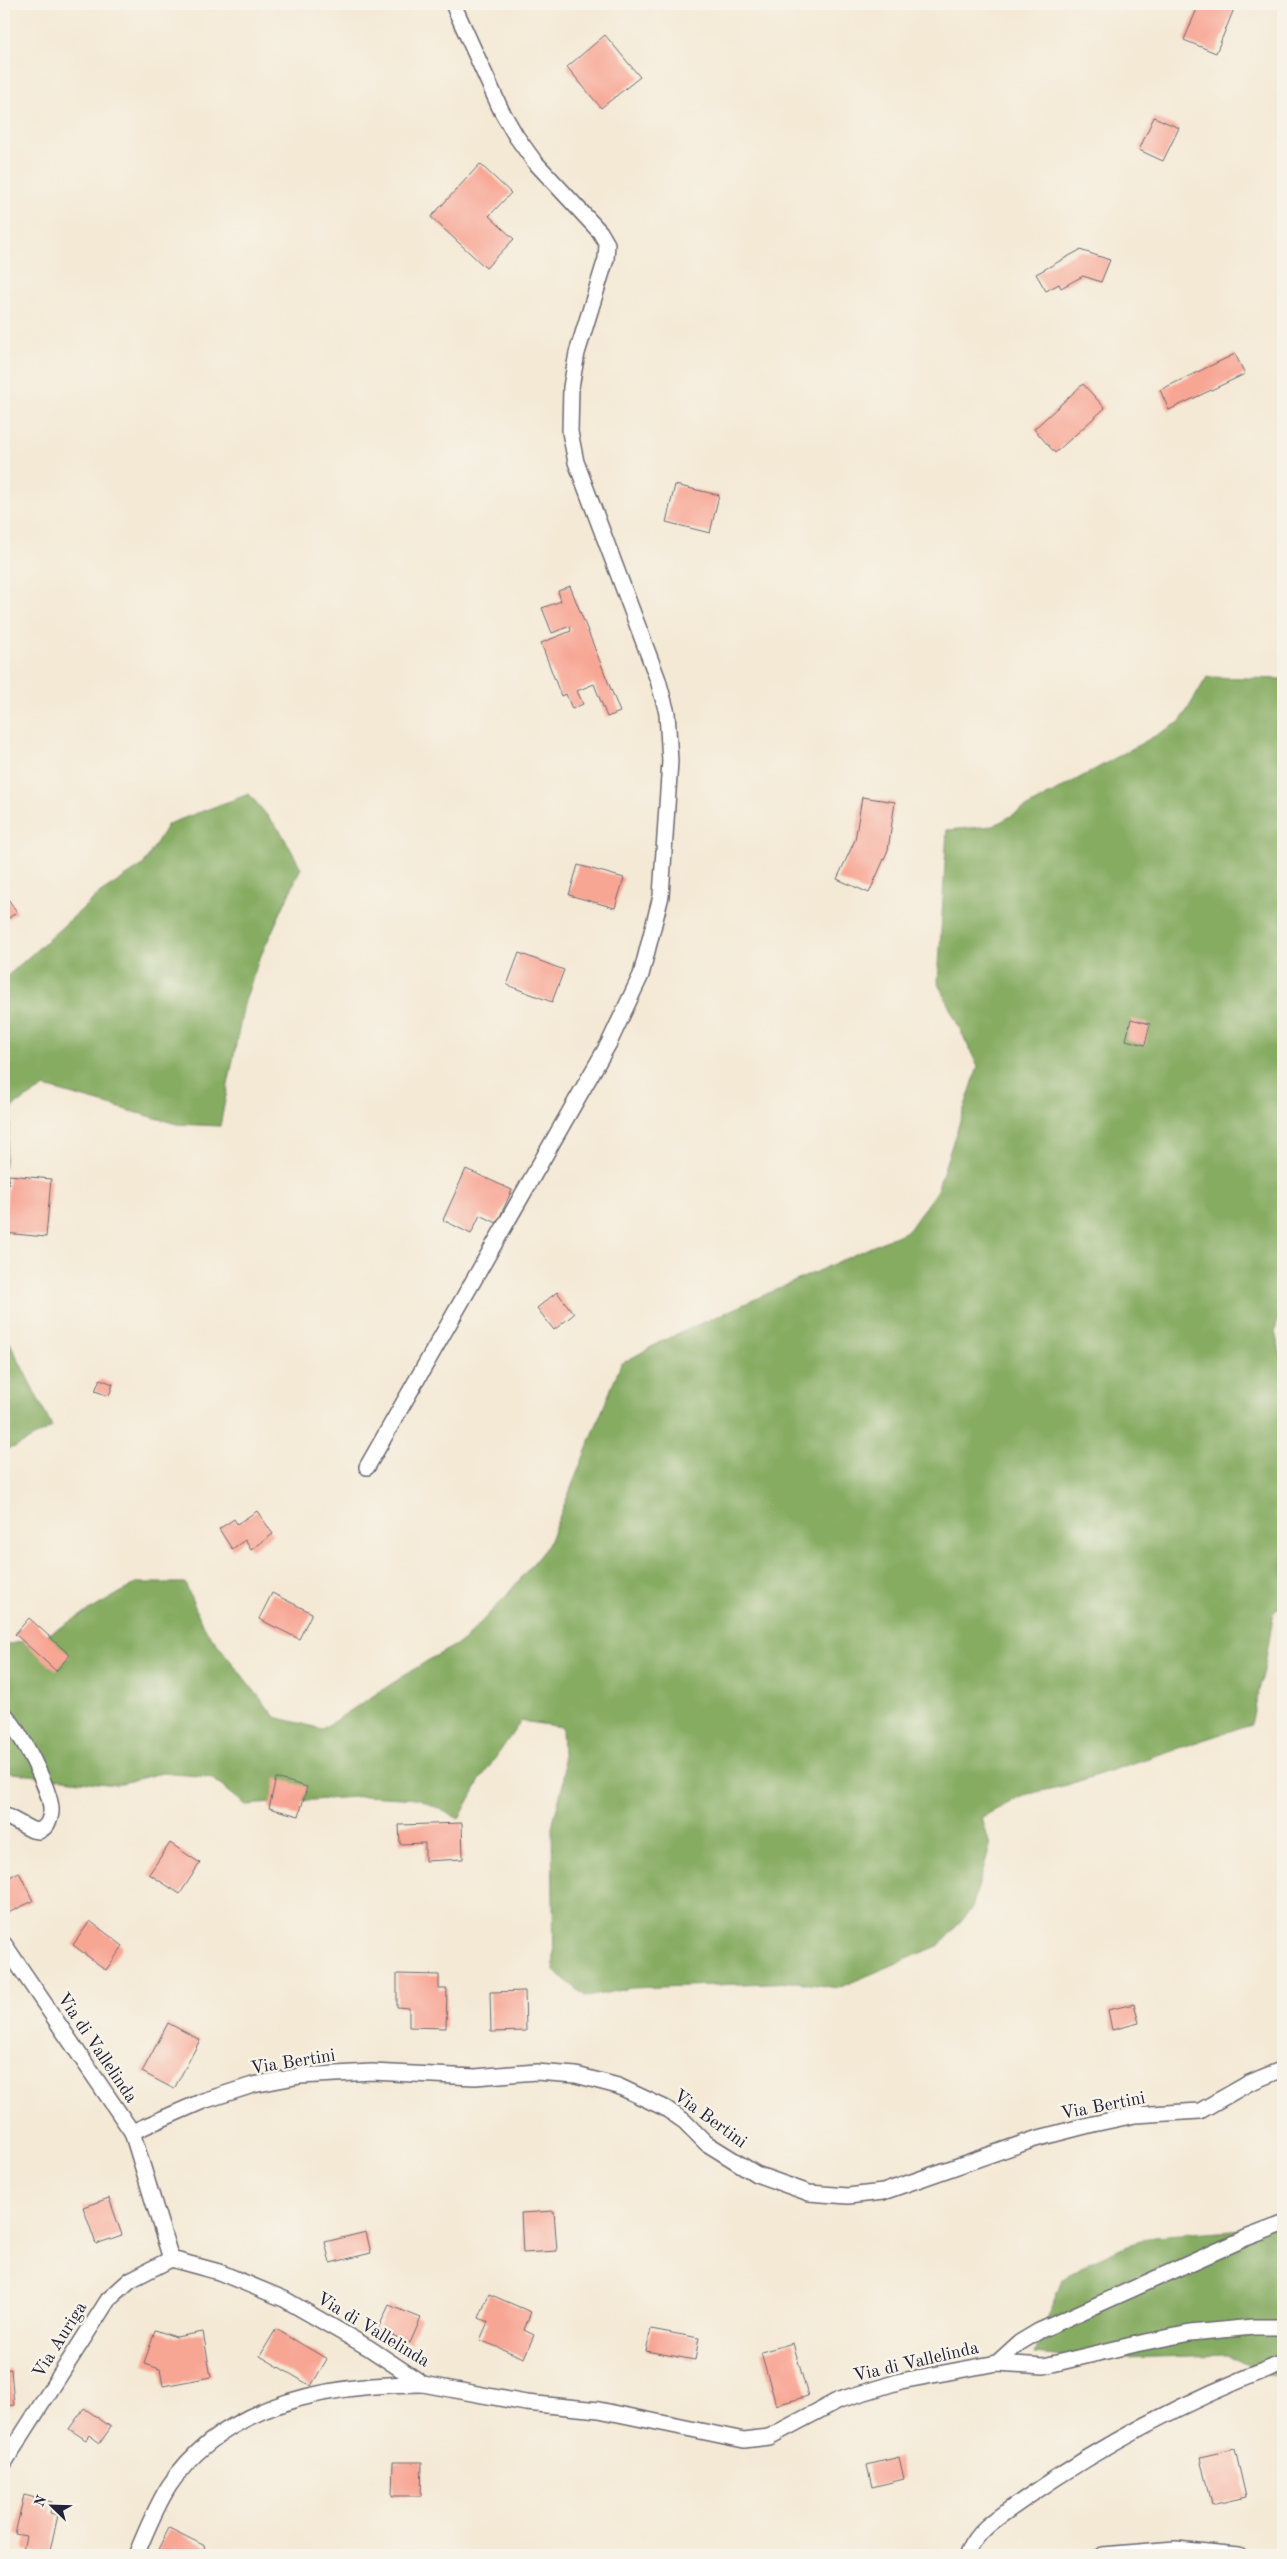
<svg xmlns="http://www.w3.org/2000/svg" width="1287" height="2559" font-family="'Old Standard TT',serif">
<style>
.forest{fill:#86ac62;stroke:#54674e}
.building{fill:#f8a694}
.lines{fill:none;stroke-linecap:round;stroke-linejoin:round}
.minor-casing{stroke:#6c6871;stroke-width:18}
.minor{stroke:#fff;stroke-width:15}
.labels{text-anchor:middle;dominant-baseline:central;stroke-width:5;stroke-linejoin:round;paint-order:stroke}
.street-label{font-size:18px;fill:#22223b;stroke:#f7f3e8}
</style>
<rect width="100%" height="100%" fill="#f7f3e8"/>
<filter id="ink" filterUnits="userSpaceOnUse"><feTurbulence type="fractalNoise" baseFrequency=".02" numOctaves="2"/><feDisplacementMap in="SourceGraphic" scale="10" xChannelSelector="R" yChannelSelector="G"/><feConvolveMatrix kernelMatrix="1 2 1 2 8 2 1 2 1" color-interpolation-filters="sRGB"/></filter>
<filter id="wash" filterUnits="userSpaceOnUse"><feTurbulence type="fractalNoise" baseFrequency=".0096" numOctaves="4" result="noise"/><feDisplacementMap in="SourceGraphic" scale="20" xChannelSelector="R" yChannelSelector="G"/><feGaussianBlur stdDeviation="1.12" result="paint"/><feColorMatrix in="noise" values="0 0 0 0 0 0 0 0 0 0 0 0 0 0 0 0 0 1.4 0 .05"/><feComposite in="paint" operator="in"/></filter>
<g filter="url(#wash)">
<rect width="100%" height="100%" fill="#f4e9d5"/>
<!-- forest -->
<g class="forest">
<polygon points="1207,677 1283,679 1283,1296 1275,1332 1283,1365 1283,1604 1274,1612 1264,1670 1251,1724 1067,1785 1024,1795 982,1817 990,1846 972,1908 940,1945 838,1988 797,1982 631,1988 587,1997 554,1971 552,1827 564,1780 562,1727 521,1721 480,1780 459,1819 420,1799 366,1796 246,1805 210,1777 161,1773 115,1785 4,1772 4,1645 42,1638 137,1583 185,1583 203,1626 275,1717 322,1729 427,1661 463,1641 507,1595 548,1545 621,1364 662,1341 909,1230 937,1190 978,1067 938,983 947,830 993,826 1180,722"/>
<polygon points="249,794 281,832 301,868 258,962 244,1004 220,1126 177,1124 45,1087 13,1106 4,1168 4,979 99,894 143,865 168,824"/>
<polygon points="4,1331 52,1427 16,1447 4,1449"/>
<polygon points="1283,2221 1283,2379 1263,2372 1228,2355 1085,2359 1034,2354 1063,2279 1090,2262 1125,2246 1155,2236 1257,2228"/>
</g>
<g id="blocks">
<!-- building -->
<g class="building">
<polygon points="1199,4 1236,4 1216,53 1184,40"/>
<polygon points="605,35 640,77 601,108 567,67"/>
<polygon points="1154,117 1179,128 1163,161 1139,150"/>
<polygon points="480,164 511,193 489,216 514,239 486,268 431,217"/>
<polygon points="1080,250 1110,260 1101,282 1083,276 1061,288 1059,284 1046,291 1036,274"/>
<polygon points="1235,354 1245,374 1169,410 1160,390"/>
<polygon points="1083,384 1105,408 1055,453 1034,429"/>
<polygon points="675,485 719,495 710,533 666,522"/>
<polygon points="570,586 620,712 607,717 594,684 577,691 583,704 572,709 566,694 561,696 541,643 571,631 570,626 552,633 542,608 561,601 558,591"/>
<polygon points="862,797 895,802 888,850 869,893 837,879 855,840"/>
<polygon points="578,865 624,878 615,908 569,895"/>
<polygon points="6,896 17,912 6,920 4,897"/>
<polygon points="519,953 564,970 552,1002 507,985"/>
<polygon points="1131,1019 1150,1024 1145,1045 1126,1040"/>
<polygon points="466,1169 512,1190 497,1223 480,1215 471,1234 443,1220"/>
<polygon points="9,1175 51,1179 46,1237 4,1233"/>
<polygon points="557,1292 574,1314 554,1330 537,1308"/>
<polygon points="100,1379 113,1384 109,1396 95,1391"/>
<polygon points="257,1511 273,1534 251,1550 245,1540 232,1549 219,1529 234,1519 237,1524"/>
<polygon points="272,1593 312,1613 299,1639 259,1619"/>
<polygon points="29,1618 70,1655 56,1671 15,1634"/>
<polygon points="276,1778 307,1787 299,1816 269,1808"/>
<polygon points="462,1823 463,1859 425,1861 425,1843 400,1844 399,1825"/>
<polygon points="170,1843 200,1863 180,1894 149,1874"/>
<polygon points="19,1872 33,1901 4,1915 4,1880"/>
<polygon points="90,1921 123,1946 106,1970 73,1945"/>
<polygon points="397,1974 439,1975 439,1989 447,1989 446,2028 409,2027 409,2008 397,2007"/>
<polygon points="525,1991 526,2031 491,2032 490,1992"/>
<polygon points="1134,2004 1139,2023 1112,2030 1108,2010"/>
<polygon points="168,2023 200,2040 174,2089 142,2072"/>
<polygon points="109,2198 122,2235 96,2244 83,2207"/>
<polygon points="554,2211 557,2251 523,2253 521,2213"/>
<polygon points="366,2232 371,2253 330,2263 325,2242"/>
<polygon points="489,2294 531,2312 524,2330 534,2335 524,2358 480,2340 488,2322 479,2318"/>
<polygon points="389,2305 421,2318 410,2343 378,2329"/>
<polygon points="276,2329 327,2359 311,2386 260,2356"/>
<polygon points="651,2329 699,2338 695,2360 646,2351"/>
<polygon points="155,2330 176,2337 203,2332 211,2377 163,2386 160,2369 144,2364"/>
<polygon points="793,2343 808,2396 776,2405 761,2352"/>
<polygon points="11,2369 14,2405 4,2406 4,2370"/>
<polygon points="84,2408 111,2427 100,2443 89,2435 86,2440 69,2429"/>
<polygon points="1235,2449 1246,2497 1211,2505 1200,2457"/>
<polygon points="899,2457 904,2479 872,2487 867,2465"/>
<polygon points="393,2462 422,2462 421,2496 392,2496"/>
<polygon points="24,2495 52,2502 50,2513 58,2515 49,2555 23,2550 26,2536 15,2534"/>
<polygon points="169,2528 205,2546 201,2555 155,2555"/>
</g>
</g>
</g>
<g filter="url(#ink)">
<use href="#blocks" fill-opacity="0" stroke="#6c6871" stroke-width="1"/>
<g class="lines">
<!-- minor casing -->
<g class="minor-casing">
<g id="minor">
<polyline points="367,1467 609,1043 641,975 661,896 670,761 667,713 658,680 576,462 570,432 571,387 577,353 606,259 607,244 600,232 534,161 516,136 501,110 453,4"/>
<path d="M4 1714C18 1727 53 1793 51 1812 50 1821 47 1827 39 1831L32 1830 4 1815"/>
<polyline points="4,1944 132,2132 171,2259 219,2272 284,2299 369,2348 423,2384 526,2403 599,2410 744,2440 769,2437 839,2400 901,2381 997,2363 1044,2366 1136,2344 1190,2333 1253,2327 1283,2327"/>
<polyline points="132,2132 203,2101 253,2085 300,2076 372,2072 475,2077 536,2072 576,2075 618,2086 665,2108 684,2121 706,2143 756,2174 809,2193 848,2196 883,2192 1035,2139 1093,2124 1135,2115 1200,2111 1249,2083 1283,2069"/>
<polyline points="997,2363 1019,2343 1039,2331 1246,2238 1283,2224"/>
<polyline points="4,2463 108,2300 130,2280 171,2259"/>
<path d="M136 2555C146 2532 155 2508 169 2486 224 2403 331 2384 423 2384"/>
<path d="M967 2555C975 2529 1005 2513 1026 2498 1106 2442 1191 2398 1283 2363"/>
<polyline points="1102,2555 1176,2549 1239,2555"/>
</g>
</g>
<!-- minor -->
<use href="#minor" class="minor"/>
</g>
</g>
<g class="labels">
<!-- street labels -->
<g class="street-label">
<text transform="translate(97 2048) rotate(56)">Via di Vallelinda</text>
<text transform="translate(293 2062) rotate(-9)">Via Bertini</text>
<text transform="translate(1103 2106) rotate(-11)">Via Bertini</text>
<text transform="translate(710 2119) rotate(36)">Via Bertini</text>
<text transform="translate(373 2330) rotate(31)">Via di Vallelinda</text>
<text transform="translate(60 2340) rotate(-58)">Via Auriga</text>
<text transform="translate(916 2362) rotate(-13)">Via di Vallelinda</text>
</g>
</g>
<!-- margin -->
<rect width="1287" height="2559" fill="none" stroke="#f7f3e8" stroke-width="20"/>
<!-- north arrow -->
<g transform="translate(52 2506) rotate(293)" stroke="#f7f3e8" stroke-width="4" paint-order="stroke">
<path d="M0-4L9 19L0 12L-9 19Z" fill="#22223b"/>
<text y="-8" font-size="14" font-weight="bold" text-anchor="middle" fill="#22223b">N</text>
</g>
</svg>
